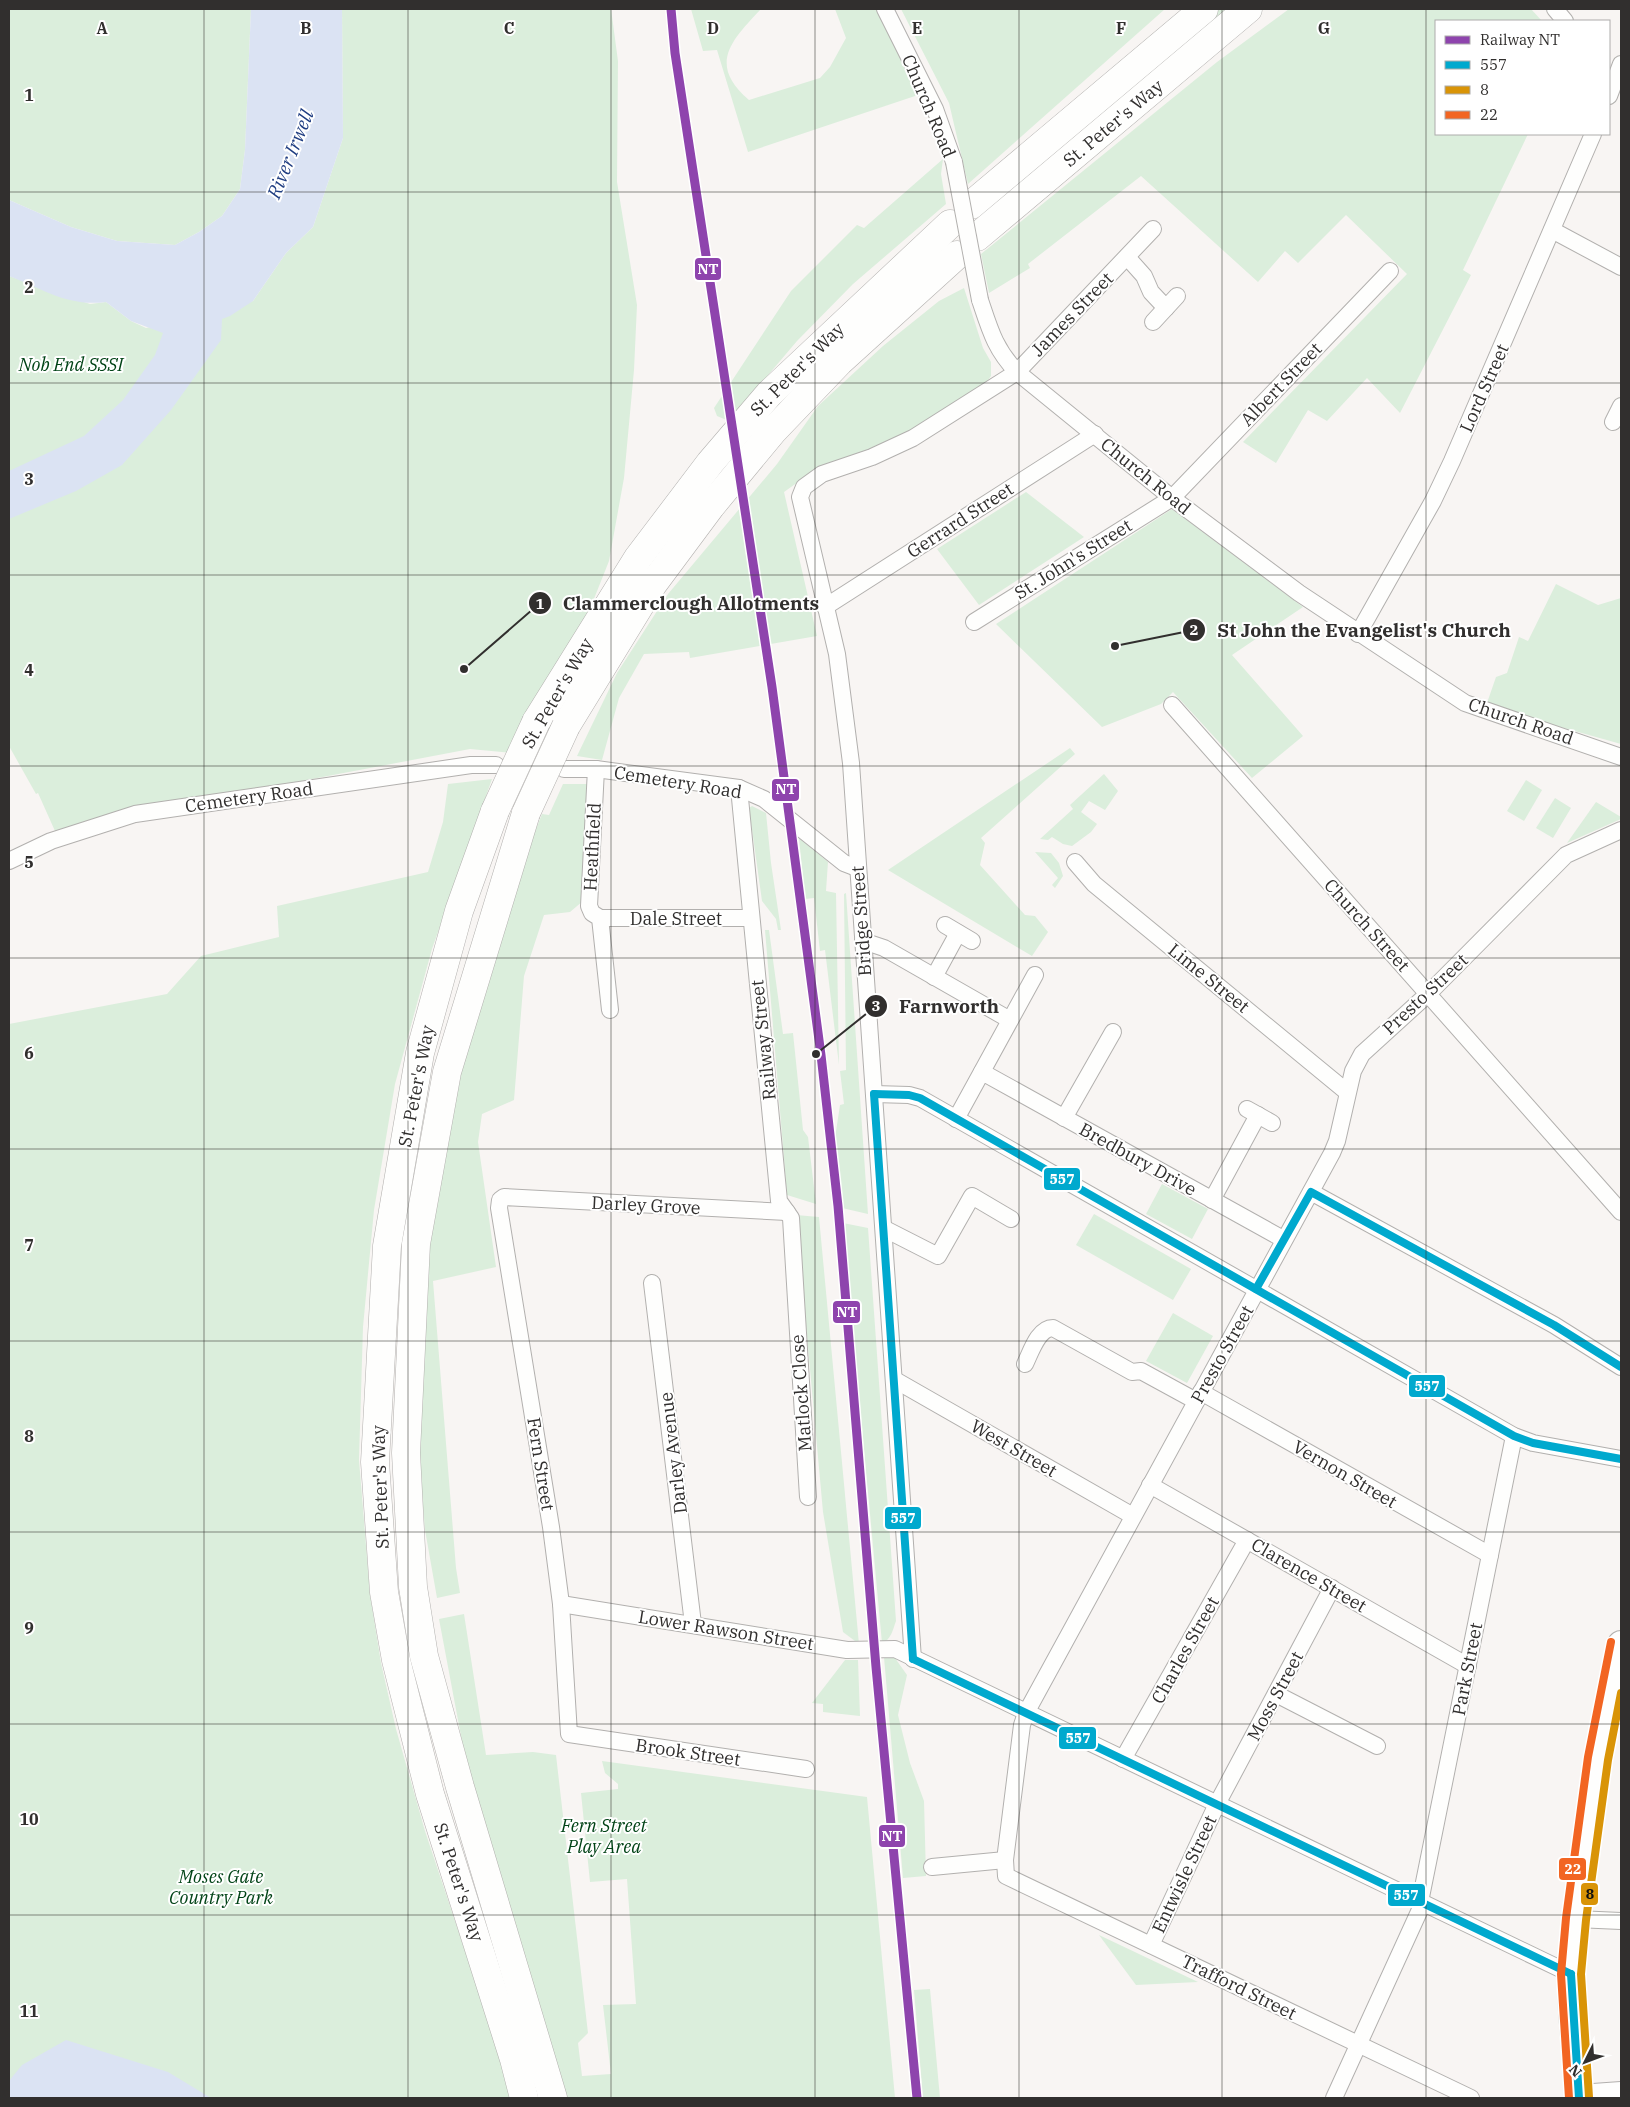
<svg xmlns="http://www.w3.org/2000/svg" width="1630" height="2107" font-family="'IBM Plex Serif',serif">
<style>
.green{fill:#dbeedc}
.water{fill:#dbe3f3}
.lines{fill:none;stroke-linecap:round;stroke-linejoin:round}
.street-casing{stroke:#b2b0ae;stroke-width:18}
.primary-casing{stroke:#b2b0ae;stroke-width:28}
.highway-casing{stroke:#b2b0ae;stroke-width:29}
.street{stroke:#fefefd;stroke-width:16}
.primary{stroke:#fefefd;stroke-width:26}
.highway{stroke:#fefefd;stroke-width:28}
.street-bridge-casing{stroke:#b2b0ae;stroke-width:18;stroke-linecap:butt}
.highway-bridge-casing{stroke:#b2b0ae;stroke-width:29;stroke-linecap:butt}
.street-bridge{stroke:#fefefd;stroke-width:16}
.highway-bridge{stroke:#fefefd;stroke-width:28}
.bus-1-casing{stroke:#fff;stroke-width:11}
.bus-2-casing{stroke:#fff;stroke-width:11}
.bus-3-casing{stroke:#fff;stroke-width:11}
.bus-1{stroke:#00a9ce;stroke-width:8}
.bus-2{stroke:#d99407;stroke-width:8}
.bus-3{stroke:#f26522;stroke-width:8}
.rail-1-casing{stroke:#fff;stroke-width:12}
.rail-1{stroke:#8e44ad;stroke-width:9}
.grid{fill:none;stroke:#312f2e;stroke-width:1;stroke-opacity:0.55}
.labels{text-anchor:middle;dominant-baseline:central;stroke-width:4;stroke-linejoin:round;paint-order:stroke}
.street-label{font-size:18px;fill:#312f2e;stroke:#fff}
.park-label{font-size:18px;font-style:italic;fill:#004316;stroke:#fff}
.water-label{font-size:19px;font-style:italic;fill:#203e82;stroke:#fff}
.grid-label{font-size:16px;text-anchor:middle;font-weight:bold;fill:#312f2e;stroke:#fff;stroke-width:4;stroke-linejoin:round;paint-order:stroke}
.leader{fill:none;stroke:#312f2e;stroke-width:2}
.callout-dot{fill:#312f2e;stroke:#fff;stroke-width:2}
.mark-label{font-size:15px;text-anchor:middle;font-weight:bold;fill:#fff}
.callout-label{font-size:19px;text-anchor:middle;font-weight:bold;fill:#312f2e;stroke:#fff;stroke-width:4;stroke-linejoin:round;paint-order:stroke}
.line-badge{stroke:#fff;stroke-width:2}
.badge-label{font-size:14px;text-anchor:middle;font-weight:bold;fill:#fff}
.pale-badge-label{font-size:14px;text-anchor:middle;font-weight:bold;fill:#111}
</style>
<rect width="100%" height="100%" fill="#f8f5f3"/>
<!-- green -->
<g class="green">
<polygon points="9,9 251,9 245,150 240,189 222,216 199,232 175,245 117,241 71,227 9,200"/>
<polygon points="342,9 611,9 618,61 617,182 637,305 634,370 624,478 609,561 580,634 512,753 470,749 228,795 55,831 38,793 36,794 9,746 9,276 90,304 106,302 131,321 146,328 253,301 286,253 313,227 343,138"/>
<path d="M691 9H761C732 40 707 64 749 100L820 78 830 67 846 38 835 9H877L921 94 748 152 717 50 703 51Z"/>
<polygon points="901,9 1165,9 968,184 949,103"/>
<polygon points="1220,9 1232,9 1148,79 1140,76"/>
<polygon points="1289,9 1531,9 1542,21 1436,21 1436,134 1528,134 1463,270 1471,275 1400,413 1367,378 1327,421 1308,410 1276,463 1243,442 1407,274 1346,215 1298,263 1285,251 1258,282 1141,176 1028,264 1030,268 989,293 981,254 1217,62"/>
<polygon points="943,159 941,174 946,204 853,284 797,341 729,421 717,416 714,408 791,291 857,225 864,228"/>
<polygon points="964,288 983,348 991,362 991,376 986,383 908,432 871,450 815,470 784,492 817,636 690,658 689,652 644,654 619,698 602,760 577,756 617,673 668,594 777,464 818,406 883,346 939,301"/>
<polygon points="1026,492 1084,537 979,605 937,549"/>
<polygon points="1172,509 1303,607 1232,655 1303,736 1252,778 1173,692 1161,704 1102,727 996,624"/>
<polygon points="1556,584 1598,605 1621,598 1621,744 1539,721 1487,703 1496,677 1507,673 1519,637 1528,641"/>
<polygon points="1070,748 1075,754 981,838 985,843 980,865 1025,915 1035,916 1048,932 1032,956 888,870"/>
<polygon points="1104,774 1118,791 1105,810 1089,801 1081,812 1097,824 1091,832 1072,846 1063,844 1052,837 1048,840 1040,839 1073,809 1070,805"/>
<polygon points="492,779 432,949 395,1084 374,1210 363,1327 359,1460 370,1594 381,1663 396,1729 425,1831 488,2020 511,2098 9,2098 9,1024 167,994 201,956 279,937 277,906 428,872 443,822 448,784"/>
<polygon points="1526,780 1542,790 1524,821 1507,811"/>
<polygon points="563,784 589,784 583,901 570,912 544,915 524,976 514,1100 482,1114 478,1142 496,1267 433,1281 456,1568 460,1593 437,1598 425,1530 419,1461 421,1285 448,1105 503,911 542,814 549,815"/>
<polygon points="1555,798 1571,808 1553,838 1536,828"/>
<polygon points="1596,802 1621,817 1621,819 1567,843"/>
<polygon points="752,806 766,813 771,863 781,930 778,930 776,919 762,901 749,808"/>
<polygon points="799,838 828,862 826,891 836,893 839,1065 825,950 820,951 814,898 805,899"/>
<polygon points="1035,852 1051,853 1059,863 1063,876 1055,888 1052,885 1058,878"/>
<polygon points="846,893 868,1214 842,1208 835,1138 840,1105 844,1104 840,1071 846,1070 844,894"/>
<polygon points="765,930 769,930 783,1034 793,1033 803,1130 808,1137 816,1204 787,1195"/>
<polygon points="1162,1184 1208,1209 1192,1239 1146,1214"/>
<polygon points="1094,1214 1191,1269 1173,1300 1076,1245"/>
<polygon points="796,1215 819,1217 859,1644 843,1632 823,1512"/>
<path d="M843 1223 868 1228 896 1621C893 1629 891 1640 882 1643Z"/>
<polygon points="1173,1313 1213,1336 1187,1383 1146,1361"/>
<polygon points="464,1614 486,1755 533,1752 556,1755 588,2033 578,2043 582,2076 611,2074 603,2005 636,2004 627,1879 590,1882 581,1793 618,1789 618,1784 605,1773 602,1761 867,1797 895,2098 564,2098 464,1752 439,1619"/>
<polygon points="884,1657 895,1658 907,1675 898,1715 910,1763 924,1801 926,1876 903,1878"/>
<polygon points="845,1660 858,1660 860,1716 823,1712 823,1704 812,1703"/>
<polygon points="1099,1935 1198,1982 1136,1985"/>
<polygon points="930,1989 940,2098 923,2098 914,1990"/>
</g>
<!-- water -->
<g class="water">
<path d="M251 9H342L343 138 313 227 286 253 253 301 230 316 222 319 221 340 171 410 122 465 76 491 9 519V471L84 436 123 400 155 355 163 333 131 321 106 302C68 307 43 289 9 276V200L71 227 117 241 175 245 199 232 222 216 240 189 245 150Z"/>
<polygon points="66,2040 168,2072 211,2098 9,2098 9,2081 22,2065"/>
</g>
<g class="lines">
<!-- street casing -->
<g class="street-casing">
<g id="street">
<polyline points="885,9 935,109 954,162"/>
<polyline points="1555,9 1565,21"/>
<polyline points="1609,96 1621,64"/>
<polyline points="1552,230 1621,267"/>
<polyline points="1127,257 1144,276 1151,292 1166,308"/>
<path d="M980 300C990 330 995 349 1017 372L1172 498 1299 593 1465 703 1621 757"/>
<polyline points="1153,322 1177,296"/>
<polyline points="1613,422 1621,406"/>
<polyline points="825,607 1095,434"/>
<polyline points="974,622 1172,498 1390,271"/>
<polyline points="1358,634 1433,501 1452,461 1593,134"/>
<polyline points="1172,705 1621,1212"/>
<polyline points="564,769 596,769 739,788 764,799 844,863 857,868"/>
<polyline points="596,769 589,906 592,913 600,918 610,1010"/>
<polyline points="739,788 779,1201 791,1218 808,1497"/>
<polyline points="9,861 51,841 135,814 471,765 496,765"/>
<polyline points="1075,862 1094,884 1347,1092"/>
<polyline points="600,918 751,918"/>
<polyline points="945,925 972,941"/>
<polyline points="863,941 884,948 1010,1020"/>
<polyline points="934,977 958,933"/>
<polyline points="982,1072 1283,1239"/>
<polyline points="874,1094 909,1095 920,1098 1514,1436 1533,1443 1621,1459"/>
<polyline points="1247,1109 1272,1123"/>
<polyline points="1064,1118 1113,1032"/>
<polyline points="956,1119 1035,975"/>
<polyline points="1311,1192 1554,1325 1621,1367"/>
<polyline points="1212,1200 1258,1115"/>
<polyline points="787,1212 504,1197 500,1200 499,1208 551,1527 561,1604 569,1734 806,1769"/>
<polyline points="885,1229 938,1256 972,1196 1011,1219"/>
<polyline points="652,1283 693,1624"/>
<path d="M1025 1364C1031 1352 1038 1328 1053 1328L1132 1372 1141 1371 1196 1401"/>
<polyline points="895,1380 1133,1516"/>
<polyline points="1201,1392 1490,1555"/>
<polyline points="1150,1485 1468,1666"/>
<polyline points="561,1604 847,1650 895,1649 1571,1974"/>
<polyline points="913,1659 851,763 837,654 800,497 804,487 822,474 872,457 913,438 1017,372 1153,229"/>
<polyline points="1276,1694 1377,1746"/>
<polyline points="1123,1759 1247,1540"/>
<polyline points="932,1867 1005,1860"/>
<polyline points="1420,1902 1514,1436"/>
<polyline points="1576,1919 1621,1921"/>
<polyline points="1151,1945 1217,1804 1332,1588"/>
<polyline points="1579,2093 1621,2090"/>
<polyline points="1334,2098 1423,1903"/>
<polyline points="1471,2098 1006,1876 1005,1860 1022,1725 1026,1713 1332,1153 1337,1141 1353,1071 1362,1054 1428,994 1566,855 1621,830"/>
</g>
</g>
<!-- primary casing -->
<g class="primary-casing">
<polyline id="primary" points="1579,2098 1572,2012 1571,1974 1576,1919 1598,1758 1621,1644"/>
</g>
<!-- highway casing -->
<g class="highway-casing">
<g id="highway">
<polyline points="971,205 1204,9"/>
<polyline points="977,237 1248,9"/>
<polyline points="536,722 638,558 710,463 769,394 950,224"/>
<polyline points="566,726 653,584 711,506 773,431 839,362 957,255"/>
<polyline points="495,811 459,911 420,1053 387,1246 375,1462 384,1592 396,1660 430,1794 514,2059 524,2098"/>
<polyline points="526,813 447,1072 416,1244 406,1453 413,1587 424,1656 460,1787 553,2098"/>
</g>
</g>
<!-- street -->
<use href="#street" class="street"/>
<!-- primary -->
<use href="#primary" class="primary"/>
<!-- highway -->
<use href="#highway" class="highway"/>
<!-- street-bridge casing -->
<g class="street-bridge-casing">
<polyline id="street-bridge" points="954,162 980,300"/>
</g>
<!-- highway-bridge casing -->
<g class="highway-bridge-casing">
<g id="highway-bridge">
<polyline points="495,811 536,722"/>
<polyline points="526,813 566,726"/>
</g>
</g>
<!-- street-bridge -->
<use href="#street-bridge" class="street-bridge"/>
<!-- highway-bridge -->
<use href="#highway-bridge" class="highway-bridge"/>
<!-- bus-1 casing -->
<g class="bus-1-casing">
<g id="bus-1">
<polyline points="874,1094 909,1095 920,1098 1514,1436 1533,1443 1621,1459"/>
<polyline points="874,1094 913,1659"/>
<polyline points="1256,1289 1311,1192 1554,1325 1621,1367"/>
<polyline points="913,1659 1571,1974"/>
<polyline points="1571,1974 1579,2098"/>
</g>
</g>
<!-- bus-2 casing -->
<g class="bus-2-casing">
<polyline id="bus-2" points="1589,2097 1581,1974 1586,1920 1608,1760 1621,1693"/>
</g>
<!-- bus-3 casing -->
<g class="bus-3-casing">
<polyline id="bus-3" points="1569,2098 1561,1974 1566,1918 1588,1757 1611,1642"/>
</g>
<!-- bus-1 -->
<use href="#bus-1" class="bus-1"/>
<!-- bus-2 -->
<use href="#bus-2" class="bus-2"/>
<!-- bus-3 -->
<use href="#bus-3" class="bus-3"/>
<!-- rail-1 casing -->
<g class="rail-1-casing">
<polyline id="rail-1" points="671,9 675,53 772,687 821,1055 838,1206 876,1667 917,2098"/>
</g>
<!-- rail-1 -->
<use href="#rail-1" class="rail-1"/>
</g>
<!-- grid -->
<path class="grid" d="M204 9V2098M408 9V2098M611 9V2098M815 9V2098M1019 9V2098M1222 9V2098M1426 9V2098M9 192H1621M9 383H1621M9 575H1621M9 766H1621M9 958H1621M9 1149H1621M9 1341H1621M9 1532H1621M9 1724H1621M9 1915H1621"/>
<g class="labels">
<!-- street labels -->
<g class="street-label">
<text transform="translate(929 106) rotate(67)">Church Road</text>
<text transform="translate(1113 123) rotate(-40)">St. Peter's Way</text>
<text transform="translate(1072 314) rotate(-46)">James Street</text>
<text transform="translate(797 369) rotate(-45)">St. Peter's Way</text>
<text transform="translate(1281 384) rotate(-46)">Albert Street</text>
<text transform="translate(1484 388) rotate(-66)">Lord Street</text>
<text transform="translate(1146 476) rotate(39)">Church Road</text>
<text transform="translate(960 520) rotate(-33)">Gerrard Street</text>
<text transform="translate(1073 559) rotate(-32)">St. John's Street</text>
<text transform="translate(557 693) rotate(-60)">St. Peter's Way</text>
<text transform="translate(1521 721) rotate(19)">Church Road</text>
<text transform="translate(678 782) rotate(9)">Cemetery Road</text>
<text transform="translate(249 797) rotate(-8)">Cemetery Road</text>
<text transform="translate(592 847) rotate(-87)">Heathfield</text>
<text x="676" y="918">Dale Street</text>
<text transform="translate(861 921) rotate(-94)">Bridge Street</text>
<text transform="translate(1367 925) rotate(48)">Church Street</text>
<text transform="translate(1209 978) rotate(39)">Lime Street</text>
<text transform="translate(1425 994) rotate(-43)">Presto Street</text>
<text transform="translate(763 1040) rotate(-96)">Railway Street</text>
<text transform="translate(416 1086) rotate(-79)">St. Peter's Way</text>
<text transform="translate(1138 1159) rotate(29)">Bredbury Drive</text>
<text transform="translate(646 1205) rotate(3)">Darley Grove</text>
<text transform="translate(1222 1354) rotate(-61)">Presto Street</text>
<text transform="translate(801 1393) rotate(-94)">Matlock Close</text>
<text transform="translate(1014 1448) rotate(30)">West Street</text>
<text transform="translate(673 1453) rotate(-97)">Darley Avenue</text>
<text transform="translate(541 1464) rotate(81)">Fern Street</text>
<text transform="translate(1345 1474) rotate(30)">Vernon Street</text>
<text transform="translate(380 1487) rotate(-92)">St. Peter's Way</text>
<text transform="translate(1309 1575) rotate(30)">Clarence Street</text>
<text transform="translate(726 1630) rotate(9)">Lower Rawson Street</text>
<text transform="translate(1185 1650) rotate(-61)">Charles Street</text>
<text transform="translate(1467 1669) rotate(-79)">Park Street</text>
<text transform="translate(1275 1696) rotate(-62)">Moss Street</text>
<text transform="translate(688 1752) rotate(8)">Brook Street</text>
<text transform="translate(1184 1874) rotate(-65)">Entwisle Street</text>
<text transform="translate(459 1882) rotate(72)">St. Peter's Way</text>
<text transform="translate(1239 1987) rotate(26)">Trafford Street</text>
</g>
<!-- park labels -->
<g class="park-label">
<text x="71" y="364">Nob End SSSI</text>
<text x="604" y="1825">Fern Street<tspan x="604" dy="21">Play Area</tspan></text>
<text x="221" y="1876">Moses Gate<tspan x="221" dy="21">Country Park</tspan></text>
</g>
<!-- water labels -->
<g class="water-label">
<text transform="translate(290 154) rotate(-68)">River Irwell</text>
</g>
</g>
<g class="grid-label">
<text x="102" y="34">A</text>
<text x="306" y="34">B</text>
<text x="509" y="34">C</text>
<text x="713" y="34">D</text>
<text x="917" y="34">E</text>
<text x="1121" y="34">F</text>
<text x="1324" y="34">G</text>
<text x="29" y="101">1</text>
<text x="29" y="293">2</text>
<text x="29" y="485">3</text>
<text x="29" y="676">4</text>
<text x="29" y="868">5</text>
<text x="29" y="1059">6</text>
<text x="29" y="1251">7</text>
<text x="29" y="1442">8</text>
<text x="29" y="1634">9</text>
<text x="29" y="1825">10</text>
<text x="29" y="2017">11</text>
</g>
<!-- callouts -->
<path class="leader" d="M464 669L540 603M1115 646L1194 630M816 1054L876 1006"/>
<g class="callout-dot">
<circle cx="464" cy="669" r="5"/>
<circle cx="1115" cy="646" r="5"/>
<circle cx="816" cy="1054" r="5"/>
<circle cx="540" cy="603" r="12"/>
<circle cx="1194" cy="630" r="12"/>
<circle cx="876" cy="1006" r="12"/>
</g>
<g class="mark-label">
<text x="540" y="609">1</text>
<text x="1194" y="635">2</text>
<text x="876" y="1011">3</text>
</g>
<g class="callout-label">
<text x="691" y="610">Clammerclough Allotments</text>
<text x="1364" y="637">St John the Evangelist's Church</text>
<text x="949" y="1013">Farnworth</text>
</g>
<g class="line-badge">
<rect x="694" y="257" width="28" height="24" rx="5" fill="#8e44ad"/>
<rect x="771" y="778" width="29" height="24" rx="5" fill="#8e44ad"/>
<rect x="1043" y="1167" width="38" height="24" rx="5" fill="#00a9ce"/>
<rect x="832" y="1300" width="29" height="24" rx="5" fill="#8e44ad"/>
<rect x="1408" y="1374" width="38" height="24" rx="5" fill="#00a9ce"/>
<rect x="884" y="1506" width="38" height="24" rx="5" fill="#00a9ce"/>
<rect x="1058" y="1726" width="39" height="24" rx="5" fill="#00a9ce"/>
<rect x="878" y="1824" width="28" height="24" rx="5" fill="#8e44ad"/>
<rect x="1558" y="1857" width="29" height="24" rx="5" fill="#f26522"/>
<rect x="1580" y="1882" width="19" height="24" rx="5" fill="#d99407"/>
<rect x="1387" y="1883" width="39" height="24" rx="5" fill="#00a9ce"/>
</g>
<g class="badge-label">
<text x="708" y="274">NT</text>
<text x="786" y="794">NT</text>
<text x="1062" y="1184">557</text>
<text x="847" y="1317">NT</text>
<text x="1427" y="1391">557</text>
<text x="903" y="1523">557</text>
<text x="1078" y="1743">557</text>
<text x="892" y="1841">NT</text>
<text x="1573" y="1874">22</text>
<text x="1406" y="1900">557</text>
</g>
<g class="pale-badge-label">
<text x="1590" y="1899">8</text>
</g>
<!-- border -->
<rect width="1630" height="2107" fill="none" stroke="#312f2e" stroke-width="20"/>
<!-- legend -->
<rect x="1435" y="20" width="175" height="115" fill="#ffffff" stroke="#adacab"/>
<rect x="1445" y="36" width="25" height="8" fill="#8e44ad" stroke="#adacab"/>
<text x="1480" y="45" font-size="15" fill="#312f2e">Railway NT</text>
<rect x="1445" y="61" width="25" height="8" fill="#00a9ce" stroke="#adacab"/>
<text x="1480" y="70" font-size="15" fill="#312f2e">557</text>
<rect x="1445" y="86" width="25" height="8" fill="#d99407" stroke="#adacab"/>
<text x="1480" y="95" font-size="15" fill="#312f2e">8</text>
<rect x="1445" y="111" width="25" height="8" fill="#f26522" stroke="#adacab"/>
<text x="1480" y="120" font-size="15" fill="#312f2e">22</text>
<!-- north arrow -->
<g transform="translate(1585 2062) rotate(228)" stroke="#ffffff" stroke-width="4" paint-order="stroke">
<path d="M0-4L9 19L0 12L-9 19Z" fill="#312f2e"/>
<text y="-8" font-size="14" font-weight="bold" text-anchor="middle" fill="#312f2e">N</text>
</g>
</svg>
